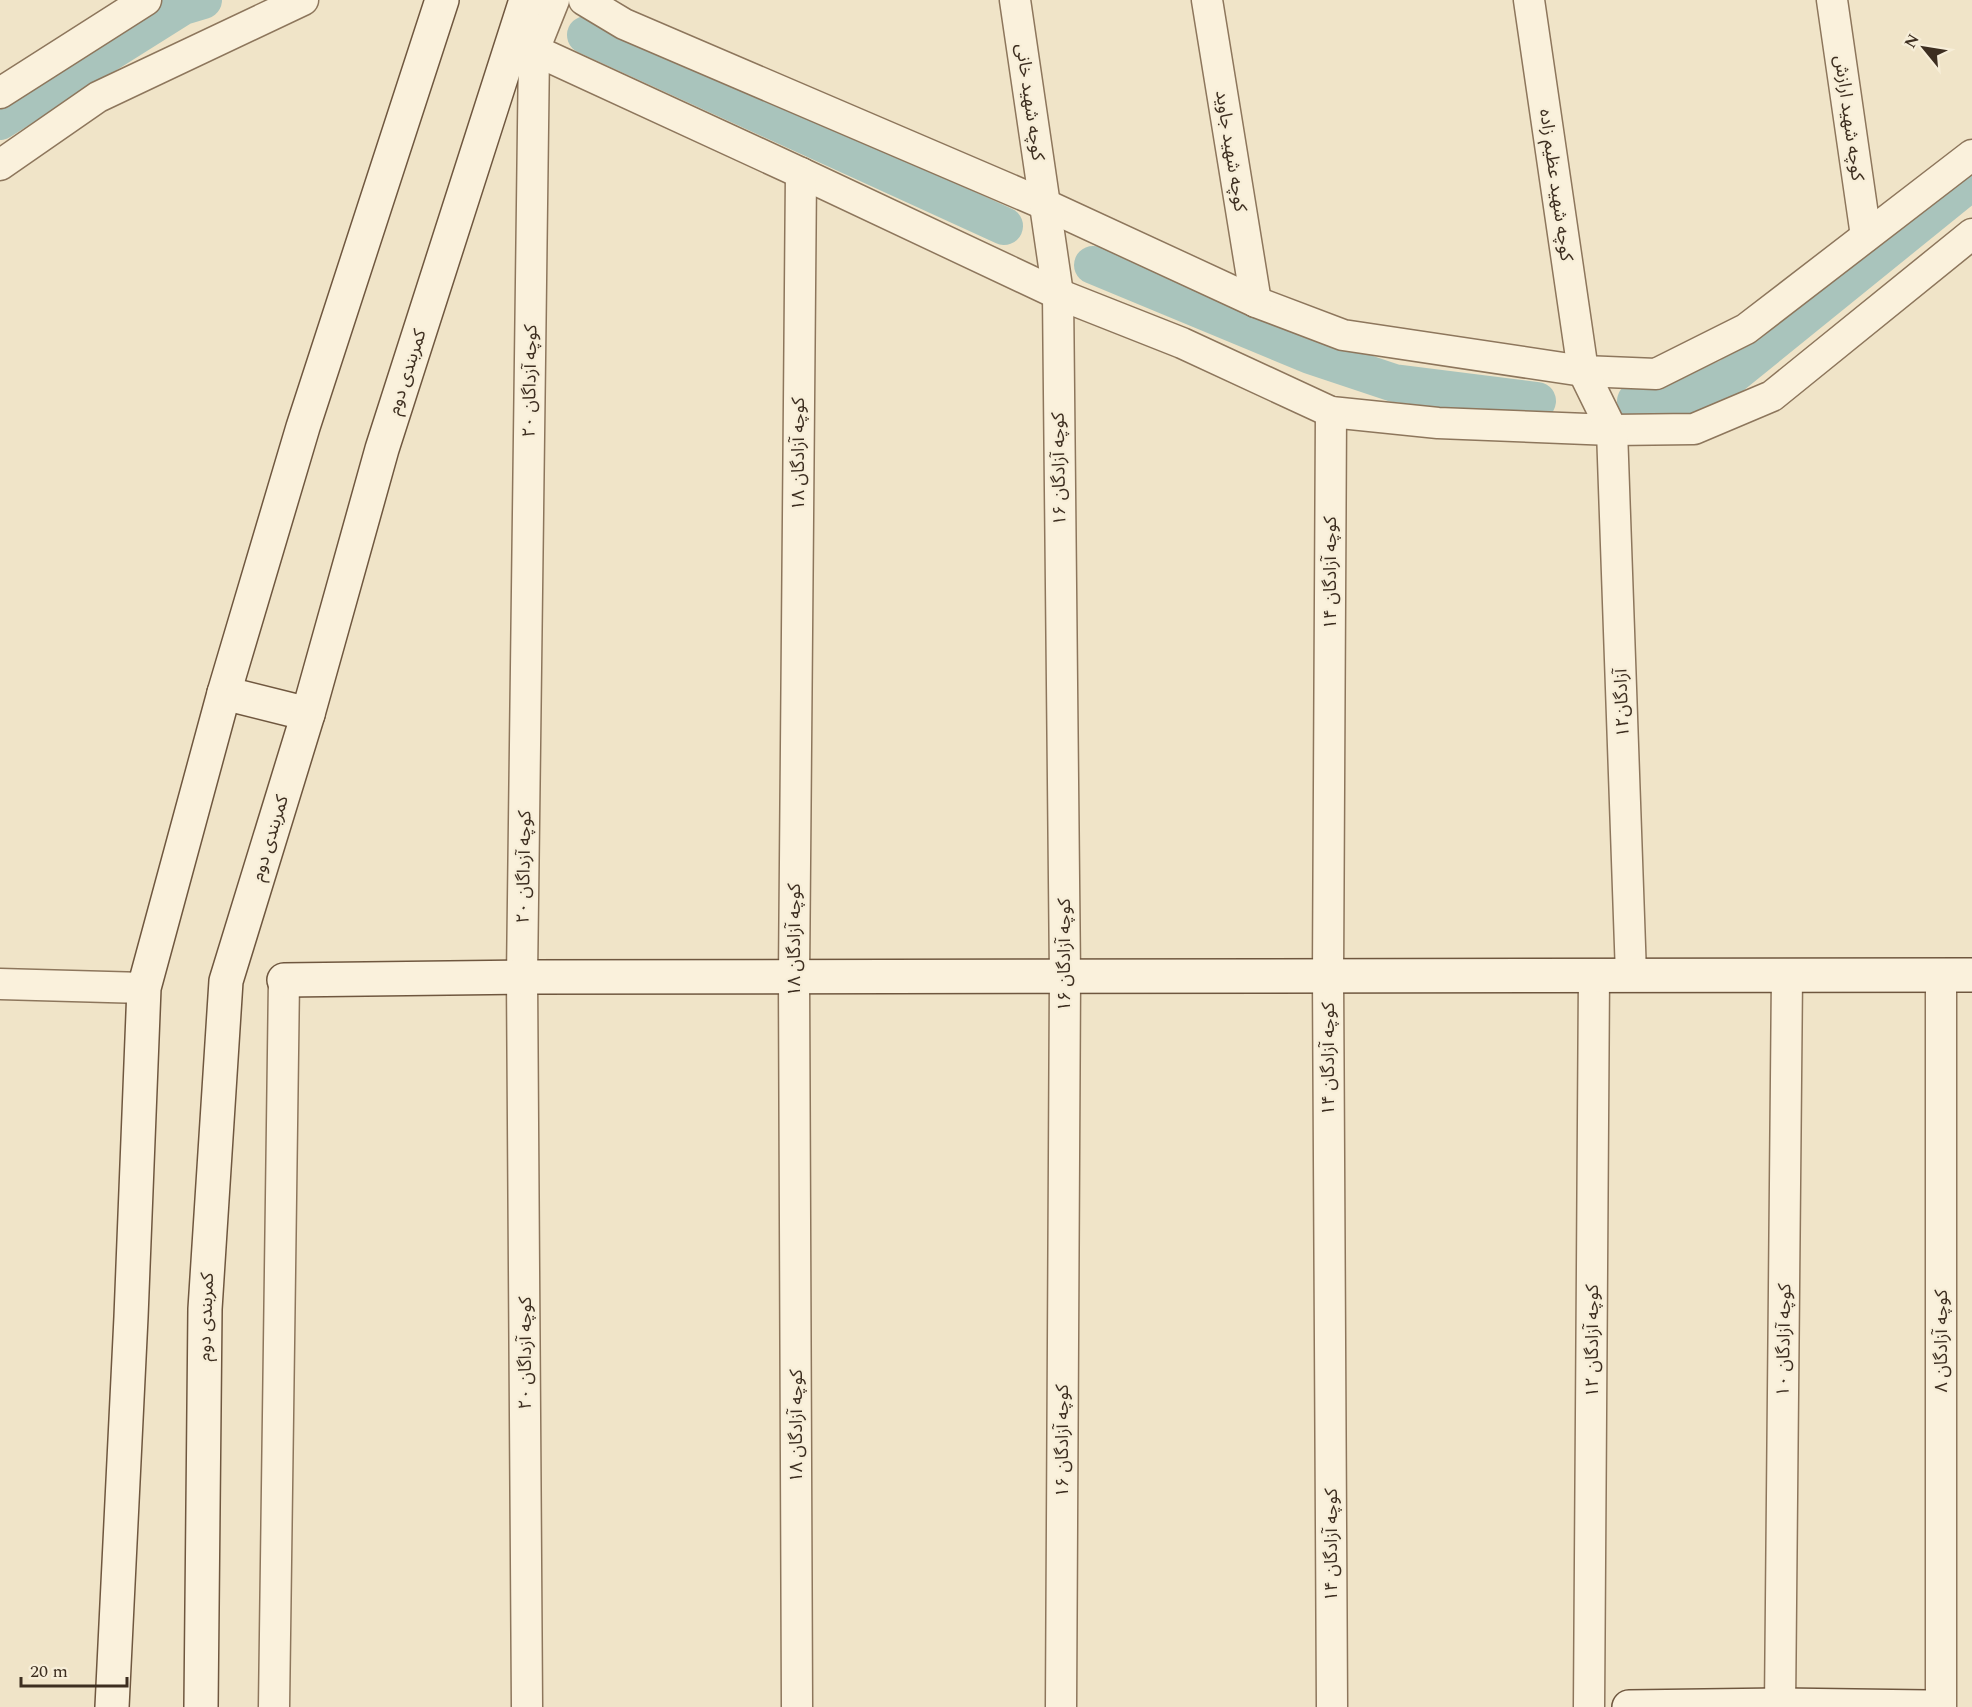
<svg xmlns="http://www.w3.org/2000/svg" width="1972" height="1707" font-family="Spectral,'Noto Sans Arabic',serif">
<style>
.lines{fill:none;stroke-linecap:round;stroke-linejoin:round}
.canal{stroke:#a9c4bc;stroke-width:38}
.street-casing{stroke:#8d765c;stroke-width:33}
.secondary-casing{stroke:#6f573f;stroke-width:36}
.street{stroke:#faf1dc;stroke-width:30}
.secondary{stroke:#faf1dc;stroke-width:33}
.labels{text-anchor:middle;dominant-baseline:central;stroke-width:4.5;stroke-linejoin:round;paint-order:stroke}
.street-label{font-size:18px;fill:#3d2e20;stroke:#f7eed8}
</style>
<rect width="100%" height="100%" fill="#f0e4c8"/>
<g class="lines">
<!-- canal -->
<g class="canal">
<polyline points="586,35 1004,226"/>
<polyline points="0,121 183,6 203,0"/>
<polyline points="1093,265 1310,355 1394,383 1537,401"/>
<polyline points="1636,401 1683,396 1730,377 1972,181"/>
</g>
<!-- street casing -->
<g class="street-casing">
<g id="street">
<polyline points="554,0 534,50 801,173 1058,294 1182,343 1331,412 1438,423 1612,430 1694,429 1772,396 1972,234"/>
<polyline points="584,0 624,24 1044,204 1256,302 1343,335 1583,371 1656,374 1746,329 1972,155"/>
<polyline points="1015,0 1058,294 1065,976 1061,1707"/>
<polyline points="1207,0 1256,302"/>
<polyline points="1529,0 1583,371 1612,430 1631,975"/>
<polyline points="1832,0 1866,236"/>
<polyline points="514,38 534,50 522,977 527,1707"/>
<polyline points="0,93 146,0"/>
<polyline points="0,165 98,97 303,0"/>
<polyline points="1331,412 1328,975 1332,1707"/>
<polyline points="0,984 144,988"/>
<polyline points="274,1707 284,980"/>
<polyline points="797,1707 794,977 801,173"/>
<polyline points="1589,1707 1594,975"/>
<polyline points="1780,1707 1787,975"/>
<polyline points="1941,1707 1941,975"/>
</g>
</g>
<!-- secondary casing -->
<g class="secondary-casing">
<g id="secondary">
<polyline points="224,693 308,714"/>
<polyline points="284,980 522,977 1972,975"/>
<polyline points="112,1707 131,1317 144,988 224,693 303,427 442,0"/>
<polyline points="201,1707 205,1309 226,981 308,714 382,449 526,0"/>
<polyline points="1629,1707 1781,1705 1928,1707"/>
</g>
</g>
<!-- street -->
<use href="#street" class="street"/>
<!-- secondary -->
<use href="#secondary" class="secondary"/>
</g>
<g class="labels">
<!-- street labels -->
<g class="street-label">
<text transform="translate(1030 102) rotate(82)">کوچه شهید خانی</text>
<text transform="translate(1849 118) rotate(82)">کوچه شهید ارازش</text>
<text transform="translate(1231 151) rotate(81)">کوچه شهید جاوید</text>
<text transform="translate(1556 185) rotate(82)">کوچه شهید عظیم زاده</text>
<text transform="translate(407 372) rotate(-72)">کمربندی دوم</text>
<text transform="translate(530 381) rotate(-89)">کوچه آزداگان ۲۰</text>
<text transform="translate(798 454) rotate(-90)">کوچه آزادگان ۱۸</text>
<text transform="translate(1059 469) rotate(-91)">کوچه آزادگان ۱۶</text>
<text transform="translate(1330 573) rotate(-90)">کوچه آزادگان ۱۴</text>
<text transform="translate(1622 703) rotate(-92)">۱۲آزادگان</text>
<text transform="translate(270 838) rotate(-73)">کمربندی دوم</text>
<text transform="translate(524 867) rotate(-89)">کوچه آزداگان ۲۰</text>
<text transform="translate(794 940) rotate(-90)">کوچه آزادگان ۱۸</text>
<text transform="translate(1064 955) rotate(-90)">کوچه آزادگان ۱۶</text>
<text transform="translate(1328 1059) rotate(-90)">کوچه آزادگان ۱۴</text>
<text transform="translate(206 1317) rotate(-88)">کمربندی دوم</text>
<text transform="translate(1784 1340) rotate(-89)">کوچه آزادگان ۱۰</text>
<text transform="translate(1592 1341) rotate(-90)">کوچه آزادگان ۱۲</text>
<text transform="translate(1941 1341) rotate(-90)">کوچه آزادگان ۸</text>
<text transform="translate(525 1353) rotate(-90)">کوچه آزداگان ۲۰</text>
<text transform="translate(796 1426) rotate(-90)">کوچه آزادگان ۱۸</text>
<text transform="translate(1062 1441) rotate(-90)">کوچه آزادگان ۱۶</text>
<text transform="translate(1331 1545) rotate(-90)">کوچه آزادگان ۱۴</text>
</g>
</g>
<!-- north arrow -->
<g transform="translate(1924 48) rotate(300)" stroke="#f7eed8" stroke-width="4.5" paint-order="stroke">
<path d="M0-4.5L10 22L0 15L-10 22Z" fill="#3d2e20"/>
<text y="-9" font-size="16" font-weight="bold" text-anchor="middle" fill="#3d2e20">N</text>
</g>
<!-- scale -->
<path d="M21 1677v9h106v-9" fill="none" stroke="#3d2e20" stroke-width="3"/>
<text x="30" y="1677" font-size="18" fill="#3d2e20" stroke="#f7eed8" stroke-width="4.5" paint-order="stroke">20 m</text>
</svg>
